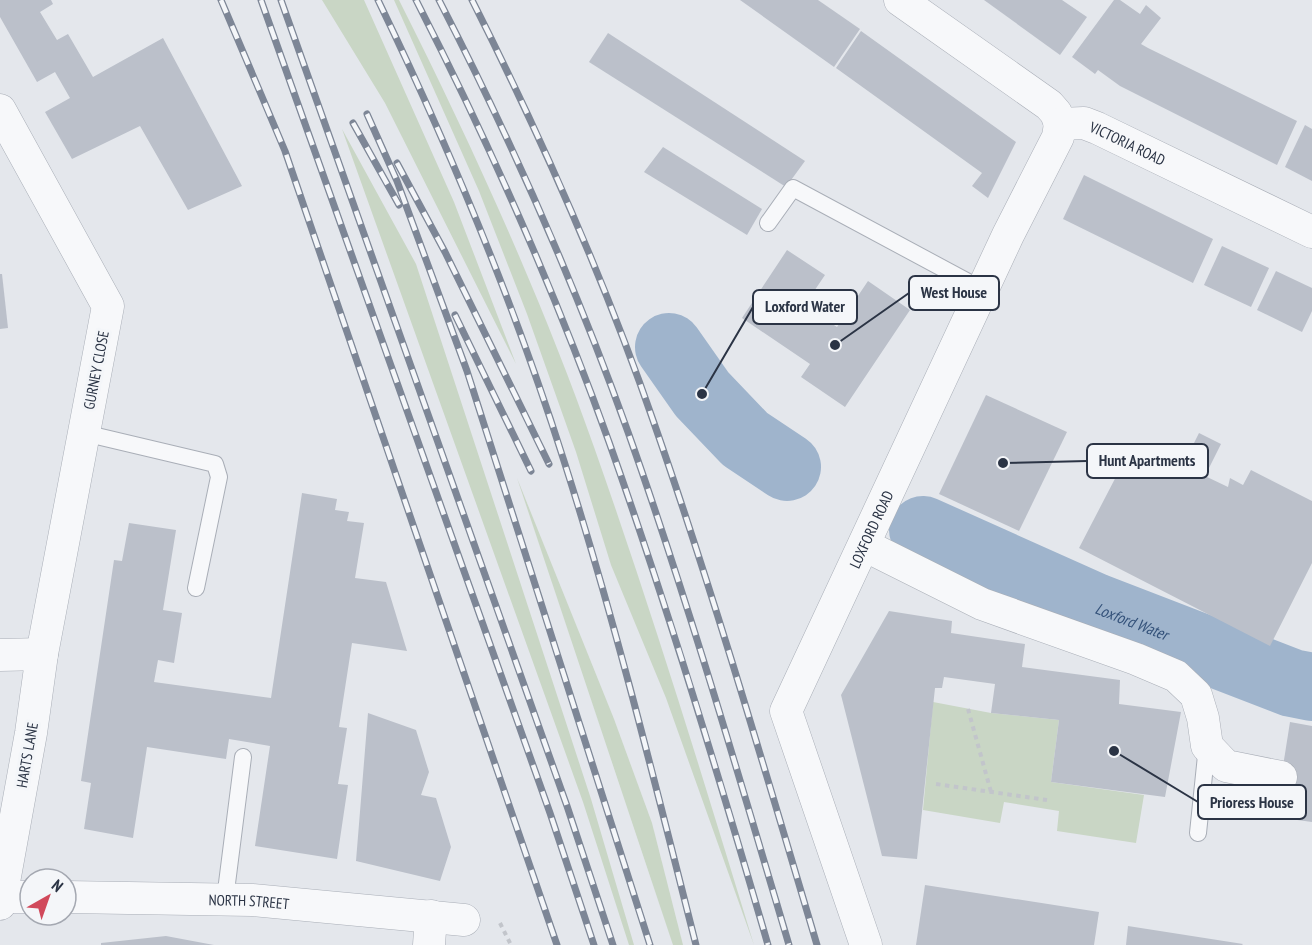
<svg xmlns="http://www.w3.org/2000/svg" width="1312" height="945" font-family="'PT Sans Narrow',sans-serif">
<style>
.green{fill:#c9d6c5}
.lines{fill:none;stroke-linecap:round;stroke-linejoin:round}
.river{stroke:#9fb4cc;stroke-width:68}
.building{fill:#bbc0ca}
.service-casing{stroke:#a9aeb7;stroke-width:18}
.minor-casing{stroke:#a9aeb7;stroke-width:33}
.path{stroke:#c2c5cb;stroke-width:4;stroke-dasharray:4.5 4.5;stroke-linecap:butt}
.service{stroke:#f7f8fa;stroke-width:16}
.minor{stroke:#f7f8fa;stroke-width:32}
.rail-casing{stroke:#7d8696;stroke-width:7}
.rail{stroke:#f4f6f9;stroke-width:4.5;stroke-dasharray:14;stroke-linecap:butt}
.labels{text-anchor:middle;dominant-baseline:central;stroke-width:6;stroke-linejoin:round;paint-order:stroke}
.street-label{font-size:15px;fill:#2b3445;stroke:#f4f6f9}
.water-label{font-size:16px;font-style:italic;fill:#34527a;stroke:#f4f6f9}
.leader{fill:none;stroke:#2b3445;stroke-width:2}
.callout-dot{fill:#2b3445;stroke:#f4f6f9;stroke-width:2}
.callout{fill:#f4f6f9;stroke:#2b3445;stroke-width:2}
.callout-label{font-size:16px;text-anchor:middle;font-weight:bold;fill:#2b3445}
</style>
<rect width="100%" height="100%" fill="#e4e7ec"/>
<!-- green -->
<g class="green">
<polygon points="322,0 364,0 454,202 516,364 385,103"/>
<path d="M394 0H399C472 145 540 294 594 447 652 611 703 778 754 945L666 698 611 565 576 452 527 314 479 191Z"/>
<polygon points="342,129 416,264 591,799 634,945 629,945 583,802"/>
<polygon points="517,478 614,719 652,823 683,945 673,945"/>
<polygon points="933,702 991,713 1059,720 1051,782 1144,795 1136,843 1057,831 1059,811 1004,802 1000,823 923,810"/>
</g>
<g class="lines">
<!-- river -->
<g class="river">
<polyline points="669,347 702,394 745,439 787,467"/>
<path id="s1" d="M923 530 1095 607 1292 683 1312 687"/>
</g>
</g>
<!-- building -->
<g class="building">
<polygon points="0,0 51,0 53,4 40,12 57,40 68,34 93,77 163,38 242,186 188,210 140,126 72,159 45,112 70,98 55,72 37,82 0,17"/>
<polygon points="740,0 818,0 860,29 834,67"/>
<polygon points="984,0 1062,0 1087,17 1060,55"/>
<polygon points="1114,0 1120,0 1140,14 1146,5 1161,18 1141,44 1148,48 1297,121 1277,165 1120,86 1098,70 1095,74 1072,57"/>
<polygon points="861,31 1016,142 988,198 972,186 982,173 836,68"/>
<polygon points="608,33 805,161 786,187 589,62"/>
<polygon points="1305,125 1312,129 1312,181 1285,167"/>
<polygon points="663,147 762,209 747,235 644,172"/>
<polygon points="1084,175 1213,239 1193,283 1063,219"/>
<polygon points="1222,246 1269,268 1251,307 1204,285"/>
<polygon points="787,250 825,275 804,306 837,327 868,281 910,310 845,407 801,377 810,364 742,318"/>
<polygon points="1276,271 1312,288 1312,311 1302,332 1257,310"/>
<polygon points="0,274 2,274 8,328 0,329"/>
<polygon points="986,395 1067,432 1019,531 939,494"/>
<polygon points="1199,433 1221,444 1205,476 1228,487 1230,478 1243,485 1251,470 1312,501 1312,563 1270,646 1079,548 1133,444 1181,469"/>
<polygon points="302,493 337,499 335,510 349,512 347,521 364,523 355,578 386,582 407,651 352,643 339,727 347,728 338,784 348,785 337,859 255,846 270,746 229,739 226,759 147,747 133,838 84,829 91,783 81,781 114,560 122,561 129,523 176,530 163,610 182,613 174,663 158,660 154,682 271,698"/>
<polygon points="889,611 952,621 951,633 1025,644 1022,667 1120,680 1119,704 1181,712 1165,797 1051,782 1059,720 991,713 995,684 944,677 942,688 935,688 917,859 882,856 841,695"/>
<polygon points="368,713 416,730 429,772 421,795 436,798 451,847 440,881 356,861"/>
<polygon points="1290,722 1312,726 1312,822 1275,817"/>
<polygon points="925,885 1099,912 1094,945 916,945"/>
<polygon points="1128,926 1243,944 1242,945 1126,945"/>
<polygon points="166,936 214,945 101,945 101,943"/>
</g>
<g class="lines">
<!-- service casing -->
<g class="service-casing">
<g id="service">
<polyline points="768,223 793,188 983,290"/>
<polyline points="84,433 215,464 219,477 196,588"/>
<polyline points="1198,833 1207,746"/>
<polyline points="225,899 243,757"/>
</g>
</g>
<!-- minor casing -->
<g class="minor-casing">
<g id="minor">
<polyline points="900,0 1049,105 1056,113 1060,124"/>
<polyline points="0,110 108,306 42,654 31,733 0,904"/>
<path id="s2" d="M1060 124 1084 123 1097 128 1312 232"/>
<polyline points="864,545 982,604 1136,659 1176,676 1196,695 1203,718 1207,746 1226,766 1281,777"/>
<polyline points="0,655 42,654"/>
<polyline points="2,897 30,897"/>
<path id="s3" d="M66 897 252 900 464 920"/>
<polyline points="429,945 431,916"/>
<path id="s4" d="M866 945 786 711 1008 235 1058 137 1060 124"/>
</g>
</g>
<!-- path -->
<g class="path">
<polyline points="968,709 991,792"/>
<polyline points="936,784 1047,800"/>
<polyline points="500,923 511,945"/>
</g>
<!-- service -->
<use href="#service" class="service"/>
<!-- minor -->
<use href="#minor" class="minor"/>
<!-- rail casing -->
<g class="rail-casing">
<g id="rail">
<polyline points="221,0 285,151 557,945"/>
<polyline points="261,0 550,813 594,945"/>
<polyline points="281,0 567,806 613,945"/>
<path d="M378 0C450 149 514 303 564 461 615 620 655 783 696 945"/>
<path d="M416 0C489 143 555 291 609 442 668 608 719 776 768 945"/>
<path d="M439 0C511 140 575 284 628 432 688 601 738 773 789 945"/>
<path d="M472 0C541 137 604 278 654 423 714 595 765 770 817 945"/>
<polyline points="367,114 397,181 467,371 650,945"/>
<polyline points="353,123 399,205"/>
<polyline points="397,163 445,252 549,464"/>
<polyline points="455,315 531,471"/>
</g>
</g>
<!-- rail -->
<use href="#rail" class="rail"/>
</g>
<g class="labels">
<!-- street labels -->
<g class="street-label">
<text stroke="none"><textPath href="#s2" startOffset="72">VICTORIA ROAD</textPath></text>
<text transform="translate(96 370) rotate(-79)">GURNEY CLOSE</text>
<text stroke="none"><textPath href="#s4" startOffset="448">LOXFORD ROAD</textPath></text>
<text transform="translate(27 755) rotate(-80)">HARTS LANE</text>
<text stroke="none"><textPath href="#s3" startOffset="183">NORTH STREET</textPath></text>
</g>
<!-- water labels -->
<g class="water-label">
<text stroke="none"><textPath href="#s1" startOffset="228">Loxford Water</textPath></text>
</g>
</g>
<!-- callouts -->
<path class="leader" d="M835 345L909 293M702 394L753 307M1003 463L1087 461M1114 751L1198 802"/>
<g class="callout-dot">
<circle cx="835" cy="345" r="6"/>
<circle cx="702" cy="394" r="6"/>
<circle cx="1003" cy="463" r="6"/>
<circle cx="1114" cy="751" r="6"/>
</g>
<g class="callout">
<rect x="909" y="276" width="90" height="34" rx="6"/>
<rect x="753" y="290" width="104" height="34" rx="6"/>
<rect x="1087" y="444" width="121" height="34" rx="6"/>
<rect x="1198" y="785" width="108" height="34" rx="6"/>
</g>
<g class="callout-label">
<text x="954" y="298">West House</text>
<text x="805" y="312">Loxford Water</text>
<text x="1147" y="466">Hunt Apartments</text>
<text x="1252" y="808">Prioress House</text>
</g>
<!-- north arrow -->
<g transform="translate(48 897) rotate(40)"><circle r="28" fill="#f4f6f9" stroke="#a4a8b1" stroke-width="1.5"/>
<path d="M0-4.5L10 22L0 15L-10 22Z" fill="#d1495b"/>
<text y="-9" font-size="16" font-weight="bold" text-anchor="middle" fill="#2b3445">N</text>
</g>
</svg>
